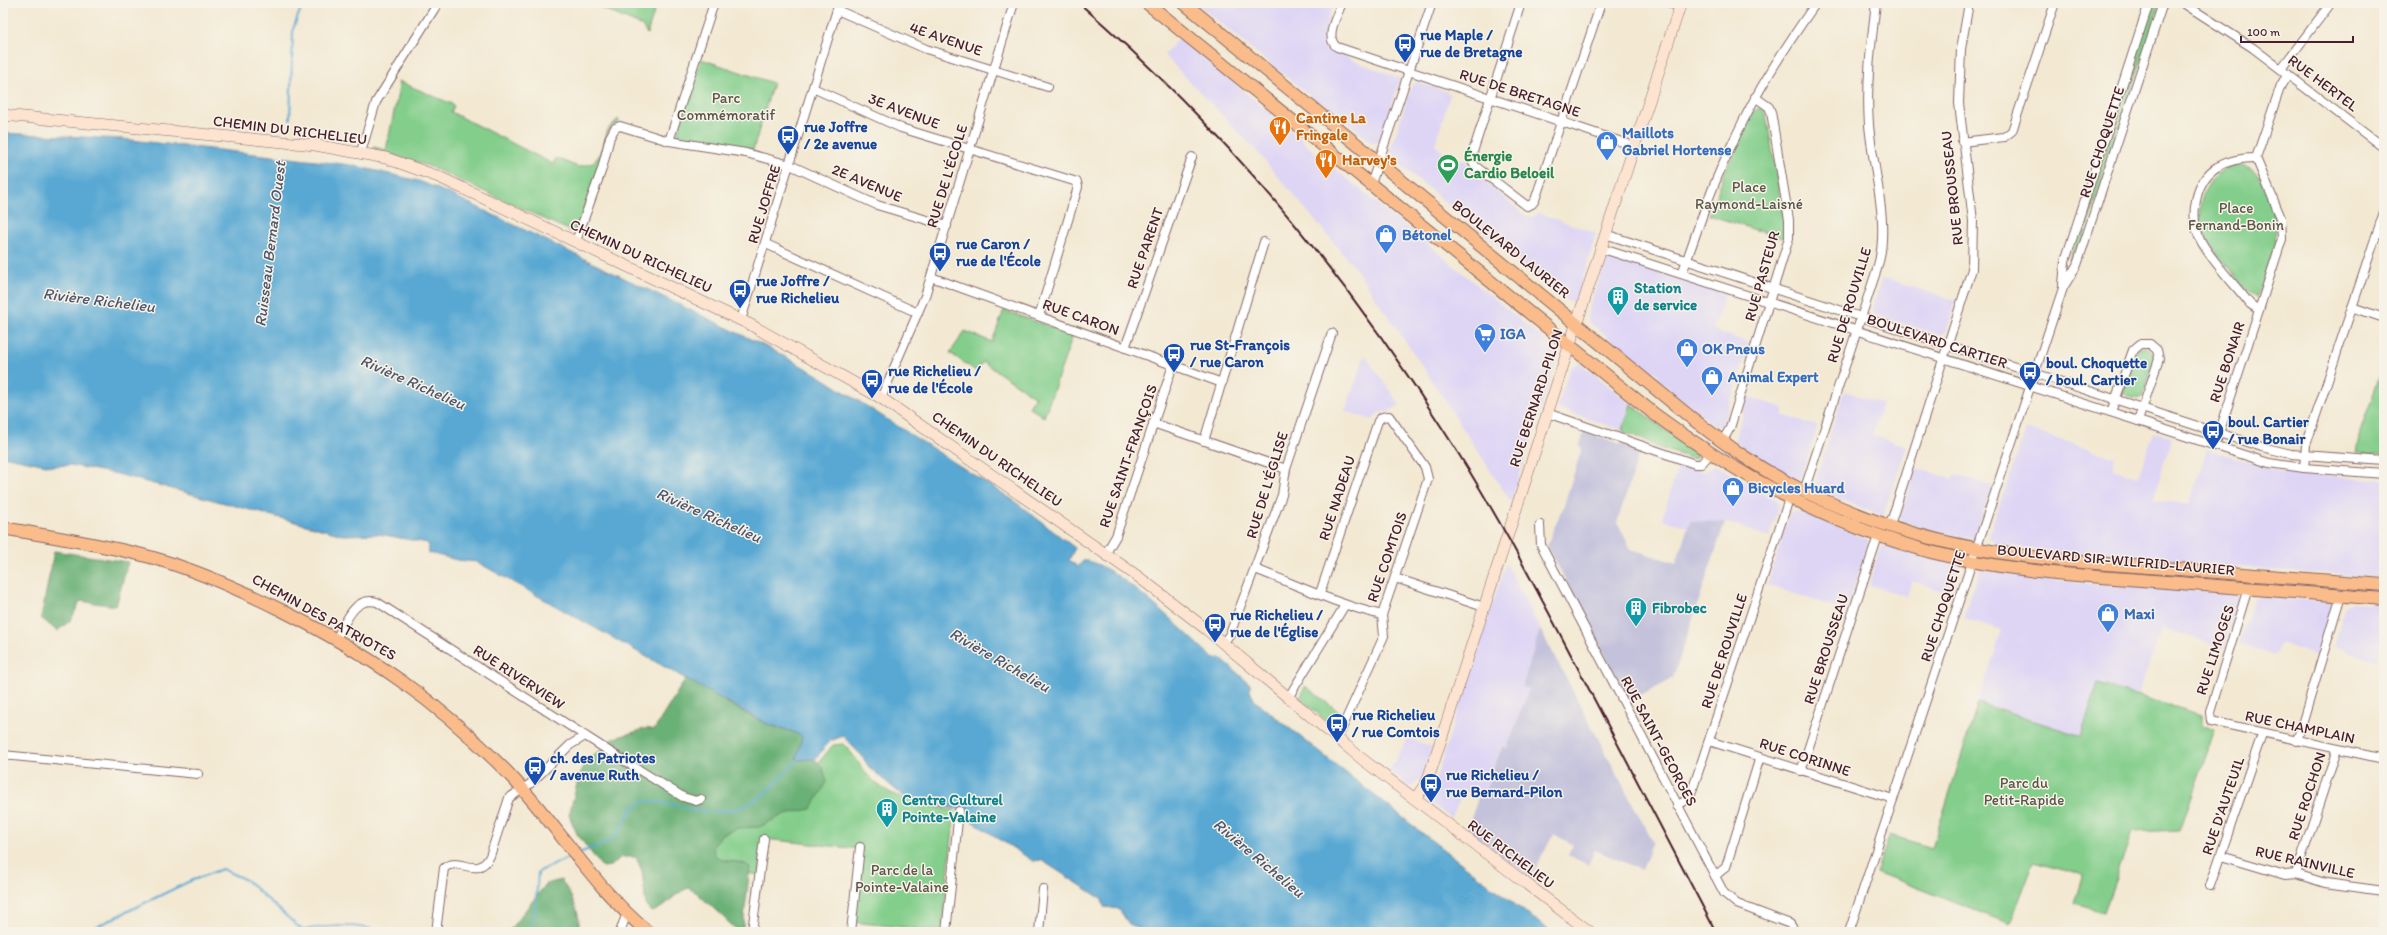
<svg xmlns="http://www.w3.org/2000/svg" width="2387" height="935" font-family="Itim,sans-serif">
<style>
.built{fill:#ded5f5}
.industrial{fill:#c3c1db}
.green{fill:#83ce8b;stroke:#66765b}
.forest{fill:#6ab177;stroke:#5a6851}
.water{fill:#59a8d3;stroke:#52647f}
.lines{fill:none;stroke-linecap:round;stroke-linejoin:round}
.stream{stroke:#59a8d3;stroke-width:2}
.street-casing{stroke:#856666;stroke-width:10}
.secondary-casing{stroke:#856666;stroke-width:12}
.primary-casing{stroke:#856666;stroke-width:14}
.street{stroke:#fff;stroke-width:8}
.secondary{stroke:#fde4d1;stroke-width:11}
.primary{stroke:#fabc8b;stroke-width:12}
.rail{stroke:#4a1f2b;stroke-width:2}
.labels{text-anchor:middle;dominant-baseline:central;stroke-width:3;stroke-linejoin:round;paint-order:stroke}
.transit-label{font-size:15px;font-weight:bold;fill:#164399;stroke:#f7f3e8;text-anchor:start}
.street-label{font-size:15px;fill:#4a1f2b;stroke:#f7f3e8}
.park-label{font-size:15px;fill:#5b5448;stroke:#f7f3e8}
.food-label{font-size:15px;font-weight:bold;fill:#c56008;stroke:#f7f3e8;text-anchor:start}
.shop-label{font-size:15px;font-weight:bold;fill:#366cbe;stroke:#f7f3e8;text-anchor:start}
.leisure-label{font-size:15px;font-weight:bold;fill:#27864d;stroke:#f7f3e8;text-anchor:start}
.culture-label{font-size:15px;font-weight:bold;fill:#0d838f;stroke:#f7f3e8;text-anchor:start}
.water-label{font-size:16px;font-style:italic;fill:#50566e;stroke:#f7f3e8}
</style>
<rect width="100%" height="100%" fill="#f7f3e8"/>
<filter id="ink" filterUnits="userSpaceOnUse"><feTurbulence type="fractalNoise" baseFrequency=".025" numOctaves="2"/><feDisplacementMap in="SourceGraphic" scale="8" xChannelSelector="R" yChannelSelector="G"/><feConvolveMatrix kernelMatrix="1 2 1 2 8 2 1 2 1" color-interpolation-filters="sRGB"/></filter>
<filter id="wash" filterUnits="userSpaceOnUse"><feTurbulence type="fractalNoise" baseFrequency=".012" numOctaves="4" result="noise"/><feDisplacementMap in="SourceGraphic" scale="16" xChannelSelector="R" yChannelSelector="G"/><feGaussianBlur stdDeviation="0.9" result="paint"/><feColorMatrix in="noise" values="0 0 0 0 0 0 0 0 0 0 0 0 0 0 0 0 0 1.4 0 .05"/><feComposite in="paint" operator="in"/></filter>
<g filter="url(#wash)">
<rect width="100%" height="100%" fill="#f3e9d3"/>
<!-- built -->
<g class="built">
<polygon points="1196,3 1334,3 1328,19 1325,37 1329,47 1354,61 1400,78 1381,140 1374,144 1323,103 1321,105"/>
<polygon points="1179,38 1303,140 1303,142 1317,154 1557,350 1558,356 1511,502 1423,367 1356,269 1254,148 1164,55"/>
<polygon points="1417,82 1446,91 1450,95 1435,145 1450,158 1466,161 1470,169 1526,216 1533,217 1538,213 1596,233 1578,297 1574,302 1567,301 1399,164 1400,161 1390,152 1391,148 1412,85"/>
<polygon points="1607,256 1725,294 1713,330 1750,343 1722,426 1714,426 1697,413 1657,378 1659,375 1654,370 1652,373 1589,322 1587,313"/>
<polygon points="1882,277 1957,301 1946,332 1939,335 1873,314 1872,308"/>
<polygon points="1365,355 1400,405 1390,411 1378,413 1373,420 1345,411"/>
<polygon points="1578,363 1583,365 1631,404 1623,431 1557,408 1570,368"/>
<polygon points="1844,391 1882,404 1872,435 1907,446 1883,516 1822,492 1814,485"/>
<polygon points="1748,397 1784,408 1782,415 1818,426 1800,479 1794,479 1766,463 1735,441"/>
<polygon points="2026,429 2116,458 2113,469 2138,477 2154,432 2172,437 2153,500 2188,504 2190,502 2207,449 2277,471 2384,480 2384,578 2072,554 1995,544 1995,539 1988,538"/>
<polygon points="1679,464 1705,472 1715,465 1778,501 1779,506 1769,537 1725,522 1690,521 1688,527 1662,519"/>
<polygon points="1916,468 1953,479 1955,474 1992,486 1974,539 1938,532 1901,521 1900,516"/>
<polygon points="1794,510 1869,540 1847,611 1767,585 1790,513"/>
<polygon points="1884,545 1960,565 1951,594 1912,581 1907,596 1869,585 1880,549"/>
<polygon points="1506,563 1540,629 1522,687 1529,689 1507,748 1501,746 1483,796 1465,790 1451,818 1430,803 1429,799"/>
<polygon points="1980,569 2060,581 2235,594 2238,595 2240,599 2224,648 2162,628 2138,695 2098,684 2081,736 1978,703 2002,630 1963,618"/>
<polygon points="2257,596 2331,602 2333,606 2317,655 2280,643 2275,655 2239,644 2253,601"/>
<polygon points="2351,603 2384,605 2384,642 2376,661 2334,646 2346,606"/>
<polygon points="1408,738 1432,747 1422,778 1411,786 1406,785 1389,771"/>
</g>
<!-- industrial -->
<g class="industrial">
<polygon points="1584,432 1640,450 1617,523 1631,549 1676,563 1690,521 1725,522 1673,678 1629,701 1547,545 1561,511 1562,511 1582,448 1579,447"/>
<polygon points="1540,629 1653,842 1642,870 1595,850 1588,865 1568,855 1573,845 1554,834 1530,878 1467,830 1479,795 1483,796 1502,746 1507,748 1529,689 1522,687"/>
</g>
<!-- green -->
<g class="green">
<polygon points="590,3 657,3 647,34 642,26"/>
<polygon points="2153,4 2157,4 2159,6 2076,262 2069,260"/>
<polygon points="701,59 773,83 753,150 682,138 678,135 678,131"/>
<polygon points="398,81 452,104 454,106 451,112 553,164 556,158 578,167 593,163 601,153 608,129 618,119 619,122 613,125 608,132 599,169 575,233 431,167 374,149 374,147 386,150 399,88"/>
<polygon points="1759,108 1764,110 1766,114 1784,220 1784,239 1709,215 1728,164 1754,111"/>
<path d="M2243 165C2248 167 2253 168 2256 173 2264 181 2276 216 2277 227 2277 239 2263 290 2256 298 2248 294 2205 240 2202 231 2192 202 2211 165 2243 165Z"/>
<polygon points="1004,310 1073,335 1044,417 1029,407 1035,397 983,362 976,371 950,353 965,331 992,342"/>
<path d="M2146 347 2154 353 2155 359 2142 397C2135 401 2127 397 2123 392L2135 352 2140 348Z"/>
<polygon points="2384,364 2384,455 2356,452 2360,432"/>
<polygon points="1631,404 1695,452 1697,458 1694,459 1656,447 1644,439 1624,432 1623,429"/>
<polygon points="2098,684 2202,715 2202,725 2215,730 2180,830 2132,832 2104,912 2074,904 2083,874 2034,861 2010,924 1876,872 1890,835 1932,848 1978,703 2081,736"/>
<polygon points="1305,686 1346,717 1338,730 1300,699"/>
<path d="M843 744C853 753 858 763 866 773 888 800 923 804 955 811L942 931 851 922 860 849 764 839 759 875 703 866 713 815 799 765 819 762 833 745Z"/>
</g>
<!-- forest -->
<g class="forest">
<polygon points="54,551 128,562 116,606 80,601 71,620 57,631 41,618"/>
<path d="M686 678C712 693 738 710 764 723 775 728 793 730 802 737L797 760 815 759 823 769 827 782 811 809 785 814 759 827 738 828 721 835 713 847 715 855C729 866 736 857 750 867L743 927 737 930 697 893 688 888C671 895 669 906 652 912L646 906 642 871 636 857H621L611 866 602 867 577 834 569 815 579 776 588 758 600 751 612 739 647 728 654 730Z"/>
<path d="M561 880C570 893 583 916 578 932H508L546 884Z"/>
</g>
<!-- water -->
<path class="water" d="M3 133 122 139 351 165 419 181 450 194 769 348 818 375 1013 500 1075 548 1069 560 1078 567 1083 561C1110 558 1191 638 1214 659L1220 658 1250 684V691L1255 701 1440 847 1551 932H1138V928L1129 924 1119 909 1104 907 1102 899 1041 860 1033 861 970 820 958 809 917 802 902 795 869 767 862 756 843 736 830 741 815 759 796 760 802 737C795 731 775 727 765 723L477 562 457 560 429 553 428 543 378 534 343 535 117 474 70 465 51 466 3 456Z"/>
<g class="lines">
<!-- stream -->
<g class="stream">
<polyline points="290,119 293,29 303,3"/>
<path d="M579 853C589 849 608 844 615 836 625 825 629 803 646 801 659 800 676 806 688 809 745 819 762 799 797 760"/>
<path d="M85 932 188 882 222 869 246 880 302 930C328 926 355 923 381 932"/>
<polyline points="528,932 535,913 538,872 572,856"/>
</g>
</g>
</g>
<g filter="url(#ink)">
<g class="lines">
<!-- street casing -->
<g class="street-casing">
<g id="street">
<path d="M1342 3C1337 15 1324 38 1337 47L1634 146"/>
<polyline points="1521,3 1471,158 1475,166 1527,206 1532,204 1535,200 1601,3"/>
<polyline points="1670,3 1680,7"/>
<polyline points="2183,3 2253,48 2384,148"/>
<polyline points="837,10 926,49 1048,87"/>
<polyline points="2281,69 2331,3"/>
<polyline points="813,88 901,128 1077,182 1078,187 1039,316"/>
<polyline points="669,141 714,3"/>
<polyline points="1962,142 2004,137 2012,131 2055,3"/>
<polyline points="361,152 376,102 438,3"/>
<path d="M2256 158C2243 158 2229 160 2217 167 2195 181 2189 216 2200 239 2208 257 2237 287 2250 304L2259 310"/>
<polyline points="1371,184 1432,3"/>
<polyline points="1605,234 2262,447 2291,454 2384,461"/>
<polyline points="576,241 602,169 610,137 615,128 620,126 669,141 746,153 790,165 877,205 947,226"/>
<polyline points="766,244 918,313"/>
<polyline points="1600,248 2269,463 2304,468 2384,474"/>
<path d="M1682 274C1698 228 1713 182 1735 138 1757 90 1786 46 1816 3"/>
<polyline points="931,277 1222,383"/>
<polyline points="2063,285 2065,261 2149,3"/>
<polyline points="2352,307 2384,318"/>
<polyline points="741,320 839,3"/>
<polyline points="1125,348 1192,157"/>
<polyline points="881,398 925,296 1014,3"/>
<polyline points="2111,412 2133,350 2140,344 2150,344 2157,350 2159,359 2138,421"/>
<polyline points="1547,413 1695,464 1701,464 1710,454"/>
<polyline points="1153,423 1286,469"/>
<polyline points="1204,441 1264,242"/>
<polyline points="1722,442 1730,428 1789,238 1789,220 1771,112 1769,107 1755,97"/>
<polyline points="2215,446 2282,239 2281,218 2256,158 2281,85 2288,74"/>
<polyline points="2304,468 2306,445 2384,212"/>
<path d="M1804 491 1877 269C1891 225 1873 171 1869 125 1866 83 1871 44 1876 3"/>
<polyline points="1540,525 1541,545 1724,893 1737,904 1790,924 1795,932"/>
<polyline points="1890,525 1972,269 1973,221 1959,103 1961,49 1969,3"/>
<polyline points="1106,553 1116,536 1173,365"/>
<path d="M1255 569C1297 585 1338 605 1382 615"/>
<polyline points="1395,578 1484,607"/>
<polyline points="2248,588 2210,712 2211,721 2384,759"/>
<polyline points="1320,593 1378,421 1382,417 1389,416 1425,467 1428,479 1382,615 1384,636 1337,739"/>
<path d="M336 639C346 622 354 596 377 602L615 755 683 797 696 801 701 799"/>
<polyline points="1223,643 1230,634 1282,495 1286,469 1332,333"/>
<polyline points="1288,698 1345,605"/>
<polyline points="1709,741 1893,799"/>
<polyline points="2297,741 2341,595"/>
<polyline points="3,755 198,774"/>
<polyline points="1801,771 1878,536"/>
<polyline points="1677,806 1686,800 1691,794 1789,499"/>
<polyline points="2221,856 2285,875 2296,874 2325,883 2384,891"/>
<polyline points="2296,874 2337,749"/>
<polyline points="1715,876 1726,867 1760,757"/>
<polyline points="2210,886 2262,734"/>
<path d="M436 932 444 868C459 855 477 881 490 856L509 798 530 784 570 745 585 736"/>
<polyline points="620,932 627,913"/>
<polyline points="752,932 764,839"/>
<polyline points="851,932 860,847"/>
<polyline points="946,932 959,811"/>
<polyline points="1039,932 1043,889"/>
<polyline points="1849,932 2063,288 2077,265 2163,3"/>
</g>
</g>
<!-- secondary casing -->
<g class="secondary-casing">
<g id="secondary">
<polyline points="3,115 315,145 386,158 439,177 751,325 881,398 1140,578 1206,629 1362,759 1590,932"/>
<polyline points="1415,799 1427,782 1436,755 1681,3"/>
</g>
</g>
<!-- primary casing -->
<g class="primary-casing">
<g id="primary">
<path d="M1147 3 1653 413C1737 476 1829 524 1931 552 2000 570 2070 575 2141 580 2222 586 2303 592 2384 599"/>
<path d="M1184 3 1689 416C1726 445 1763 472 1806 492 1860 518 1919 538 1979 549 2040 560 2103 564 2165 568 2238 574 2311 579 2384 585"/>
<path d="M3 528C52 537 102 544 150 557 196 570 239 589 281 610 370 655 435 699 505 770 555 821 592 886 648 932"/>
</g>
</g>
<!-- street -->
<use href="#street" class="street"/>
<!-- secondary -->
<use href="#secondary" class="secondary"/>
<!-- primary -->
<use href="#primary" class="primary"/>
<!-- rail -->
<path class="rail" d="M1079 3C1222 127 1343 271 1444 431 1495 509 1538 592 1581 674 1626 760 1671 846 1716 932"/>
</g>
</g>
<!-- icons -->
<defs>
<g id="bus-pin" transform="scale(1.15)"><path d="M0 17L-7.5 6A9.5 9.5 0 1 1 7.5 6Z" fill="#1a4fb4" stroke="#f7f3e8"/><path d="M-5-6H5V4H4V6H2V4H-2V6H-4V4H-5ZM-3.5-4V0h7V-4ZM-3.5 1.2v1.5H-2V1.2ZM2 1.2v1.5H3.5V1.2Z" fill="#fff"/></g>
<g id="restaurant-pin" transform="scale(1.15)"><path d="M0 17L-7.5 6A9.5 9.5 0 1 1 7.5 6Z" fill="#e8710a" stroke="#f7f3e8"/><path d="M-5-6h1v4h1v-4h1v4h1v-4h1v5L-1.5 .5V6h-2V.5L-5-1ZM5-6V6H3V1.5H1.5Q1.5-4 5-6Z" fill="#fff"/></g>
<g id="shop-pin" transform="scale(1.15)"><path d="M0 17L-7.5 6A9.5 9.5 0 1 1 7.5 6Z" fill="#3f7fe0" stroke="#f7f3e8"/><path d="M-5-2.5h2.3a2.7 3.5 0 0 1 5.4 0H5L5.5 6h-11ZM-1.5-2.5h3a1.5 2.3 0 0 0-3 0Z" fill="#fff"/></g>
<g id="stadium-pin" transform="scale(1.15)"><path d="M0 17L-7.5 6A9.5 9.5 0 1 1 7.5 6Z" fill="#2e9e5b" stroke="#f7f3e8"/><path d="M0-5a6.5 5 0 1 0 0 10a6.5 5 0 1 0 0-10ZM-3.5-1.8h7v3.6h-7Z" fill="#fff"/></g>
<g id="building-pin" transform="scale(1.15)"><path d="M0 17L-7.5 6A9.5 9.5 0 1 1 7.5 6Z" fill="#0f9aa8" stroke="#f7f3e8"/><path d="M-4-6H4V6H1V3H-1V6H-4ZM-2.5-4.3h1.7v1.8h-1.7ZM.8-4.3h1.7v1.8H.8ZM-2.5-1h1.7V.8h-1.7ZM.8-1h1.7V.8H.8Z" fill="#fff"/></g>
<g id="supermarket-pin" transform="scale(1.15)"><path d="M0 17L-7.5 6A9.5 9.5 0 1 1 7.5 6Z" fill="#3f7fe0" stroke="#f7f3e8"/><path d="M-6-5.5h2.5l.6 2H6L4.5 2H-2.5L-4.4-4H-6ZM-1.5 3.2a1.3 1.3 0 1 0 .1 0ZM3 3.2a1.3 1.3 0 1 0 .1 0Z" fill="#fff"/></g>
</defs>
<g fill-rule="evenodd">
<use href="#bus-pin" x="1405" y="44"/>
<use href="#restaurant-pin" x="1280" y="127"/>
<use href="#bus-pin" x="788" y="136"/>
<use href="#shop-pin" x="1607" y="142"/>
<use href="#restaurant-pin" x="1326" y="160"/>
<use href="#stadium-pin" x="1448" y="165"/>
<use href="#shop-pin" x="1386" y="235"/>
<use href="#bus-pin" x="940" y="253"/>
<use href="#bus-pin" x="740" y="290"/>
<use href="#building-pin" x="1618" y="297"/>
<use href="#supermarket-pin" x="1485" y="334"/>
<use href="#shop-pin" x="1687" y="349"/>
<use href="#bus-pin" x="1174" y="354"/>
<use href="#bus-pin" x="2030" y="372"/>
<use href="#shop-pin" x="1712" y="377"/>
<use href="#bus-pin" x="872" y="380"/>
<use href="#bus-pin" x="2213" y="431"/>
<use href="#shop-pin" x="1733" y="488"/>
<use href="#building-pin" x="1636" y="608"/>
<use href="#shop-pin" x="2108" y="614"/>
<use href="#bus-pin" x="1215" y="624"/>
<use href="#bus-pin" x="1337" y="724"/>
<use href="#bus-pin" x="535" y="767"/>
<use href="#bus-pin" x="1431" y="784"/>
<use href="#building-pin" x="887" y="809"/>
</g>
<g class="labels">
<!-- transit labels -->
<g class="transit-label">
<text x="1420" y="35">rue Maple /<tspan x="1420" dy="17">rue de Bretagne</tspan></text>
<text x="804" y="127">rue Joffre<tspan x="804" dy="17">/ 2e avenue</tspan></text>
<text x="956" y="244">rue Caron /<tspan x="956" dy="17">rue de l'École</tspan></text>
<text x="756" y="281">rue Joffre /<tspan x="756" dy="17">rue Richelieu</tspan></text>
<text x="1190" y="345">rue St-François<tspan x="1190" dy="17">/ rue Caron</tspan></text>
<text x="2046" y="363">boul. Choquette<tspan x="2046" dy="17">/ boul. Cartier</tspan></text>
<text x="888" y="371">rue Richelieu /<tspan x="888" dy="17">rue de l'École</tspan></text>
<text x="2228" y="422">boul. Cartier<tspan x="2228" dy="17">/ rue Bonair</tspan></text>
<text x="1230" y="615">rue Richelieu /<tspan x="1230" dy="17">rue de l'Église</tspan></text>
<text x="1352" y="715">rue Richelieu<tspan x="1352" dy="17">/ rue Comtois</tspan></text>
<text x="550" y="758">ch. des Patriotes<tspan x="550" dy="17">/ avenue Ruth</tspan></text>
<text x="1446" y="775">rue Richelieu /<tspan x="1446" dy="17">rue Bernard-Pilon</tspan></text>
</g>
<!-- street labels -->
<g class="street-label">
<text transform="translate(946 39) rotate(19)">4E AVENUE</text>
<text transform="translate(2323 83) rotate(37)">RUE HERTEL</text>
<text transform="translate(1520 93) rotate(18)">RUE DE BRETAGNE</text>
<text transform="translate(904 111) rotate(21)">3E AVENUE</text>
<text transform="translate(290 130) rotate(7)">CHEMIN DU RICHELIEU</text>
<text transform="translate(2102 142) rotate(-72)">RUE CHOQUETTE</text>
<text transform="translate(947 176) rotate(-73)">RUE DE L'ÉCOLE</text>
<text transform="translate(867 183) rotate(23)">2E AVENUE</text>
<text transform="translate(1952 188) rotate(-96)">RUE BROUSSEAU</text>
<text transform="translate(764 204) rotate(-73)">RUE JOFFRE</text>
<text transform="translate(1145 248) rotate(-71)">RUE PARENT</text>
<text transform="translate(1511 249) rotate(39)">BOULEVARD LAURIER</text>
<text transform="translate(641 256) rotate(25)">CHEMIN DU RICHELIEU</text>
<text transform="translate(1762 276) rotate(-74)">RUE PASTEUR</text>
<text transform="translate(1849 305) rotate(-73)">RUE DE ROUVILLE</text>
<text transform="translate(1081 317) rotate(20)">RUE CARON</text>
<text transform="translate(1937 341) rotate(18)">BOULEVARD CARTIER</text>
<text transform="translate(2227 362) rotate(-72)">RUE BONAIR</text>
<text transform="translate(1536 398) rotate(-72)">RUE BERNARD-PILON</text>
<text transform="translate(1128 456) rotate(-71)">RUE SAINT-FRANÇOIS</text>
<text transform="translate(997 459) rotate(35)">CHEMIN DU RICHELIEU</text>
<text transform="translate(1267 485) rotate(-73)">RUE DE L'ÉGLISE</text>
<text transform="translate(1337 498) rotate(-72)">RUE NADEAU</text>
<text transform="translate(1387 557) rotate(-71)">RUE COMTOIS</text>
<text transform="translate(2116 560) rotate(5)">BOULEVARD SIR-WILFRID-LAURIER</text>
<text transform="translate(1943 606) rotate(-72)">RUE CHOQUETTE</text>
<text transform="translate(324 617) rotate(29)">CHEMIN DES PATRIOTES</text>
<text transform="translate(1826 649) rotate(-72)">RUE BROUSSEAU</text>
<text transform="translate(2215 650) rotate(-72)">RUE LIMOGES</text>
<text transform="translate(1724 651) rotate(-72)">RUE DE ROUVILLE</text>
<text transform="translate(519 677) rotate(33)">RUE RIVERVIEW</text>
<text transform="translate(2300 727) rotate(12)">RUE CHAMPLAIN</text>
<text transform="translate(1659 741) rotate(62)">RUE SAINT-GEORGES</text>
<text transform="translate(1805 757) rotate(18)">RUE CORINNE</text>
<text transform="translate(2307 796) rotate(-72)">RUE ROCHON</text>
<text transform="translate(2223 806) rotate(-71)">RUE D'AUTEUIL</text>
<text transform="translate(1511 854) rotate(37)">RUE RICHELIEU</text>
<text transform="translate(2305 862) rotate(13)">RUE RAINVILLE</text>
</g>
<!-- park labels -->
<g class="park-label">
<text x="726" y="98">Parc<tspan x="726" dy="17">Commémoratif</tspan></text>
<text x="1749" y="187">Place<tspan x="1749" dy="17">Raymond-Laisné</tspan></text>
<text x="2236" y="208">Place<tspan x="2236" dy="17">Fernand-Bonin</tspan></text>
<text x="2024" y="783">Parc du<tspan x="2024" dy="17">Petit-Rapide</tspan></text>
<text x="902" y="870">Parc de la<tspan x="902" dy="17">Pointe-Valaine</tspan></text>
</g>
<!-- food labels -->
<g class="food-label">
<text x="1296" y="118">Cantine La<tspan x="1296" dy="17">Fringale</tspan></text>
<text x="1342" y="160">Harvey's</text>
</g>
<!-- shop labels -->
<g class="shop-label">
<text x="1622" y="133">Maillots<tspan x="1622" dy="17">Gabriel Hortense</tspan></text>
<text x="1402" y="235">Bétonel</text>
<text x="1500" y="334">IGA</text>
<text x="1702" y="349">OK Pneus</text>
<text x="1728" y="377">Animal Expert</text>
<text x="1748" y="488">Bicycles Huard</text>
<text x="2124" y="614">Maxi</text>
</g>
<!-- leisure labels -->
<g class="leisure-label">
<text x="1464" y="156">Énergie<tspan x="1464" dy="17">Cardio Beloeil</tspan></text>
</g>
<!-- culture labels -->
<g class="culture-label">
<text x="1634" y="288">Station<tspan x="1634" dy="17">de service</tspan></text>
<text x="1652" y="608">Fibrobec</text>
<text x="902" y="800">Centre Culturel<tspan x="902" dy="17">Pointe-Valaine</tspan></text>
</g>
<!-- water labels -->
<g class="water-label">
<text transform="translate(270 244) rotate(-83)">Ruisseau Bernard Ouest</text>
<text transform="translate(99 300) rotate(7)">Rivière Richelieu</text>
<text transform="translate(413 382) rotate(24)">Rivière Richelieu</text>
<text transform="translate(709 515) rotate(24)">Rivière Richelieu</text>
<text transform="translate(1000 660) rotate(30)">Rivière Richelieu</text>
<text transform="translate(1259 858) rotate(40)">Rivière Richelieu</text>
</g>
</g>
<!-- margin -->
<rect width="2387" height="935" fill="none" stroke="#f7f3e8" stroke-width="16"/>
<!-- scale -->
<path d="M2241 36v6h112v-6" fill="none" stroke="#4a1f2b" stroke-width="2"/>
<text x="2247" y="36" font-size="12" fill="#4a1f2b" stroke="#f7f3e8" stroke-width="3" paint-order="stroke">100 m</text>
</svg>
